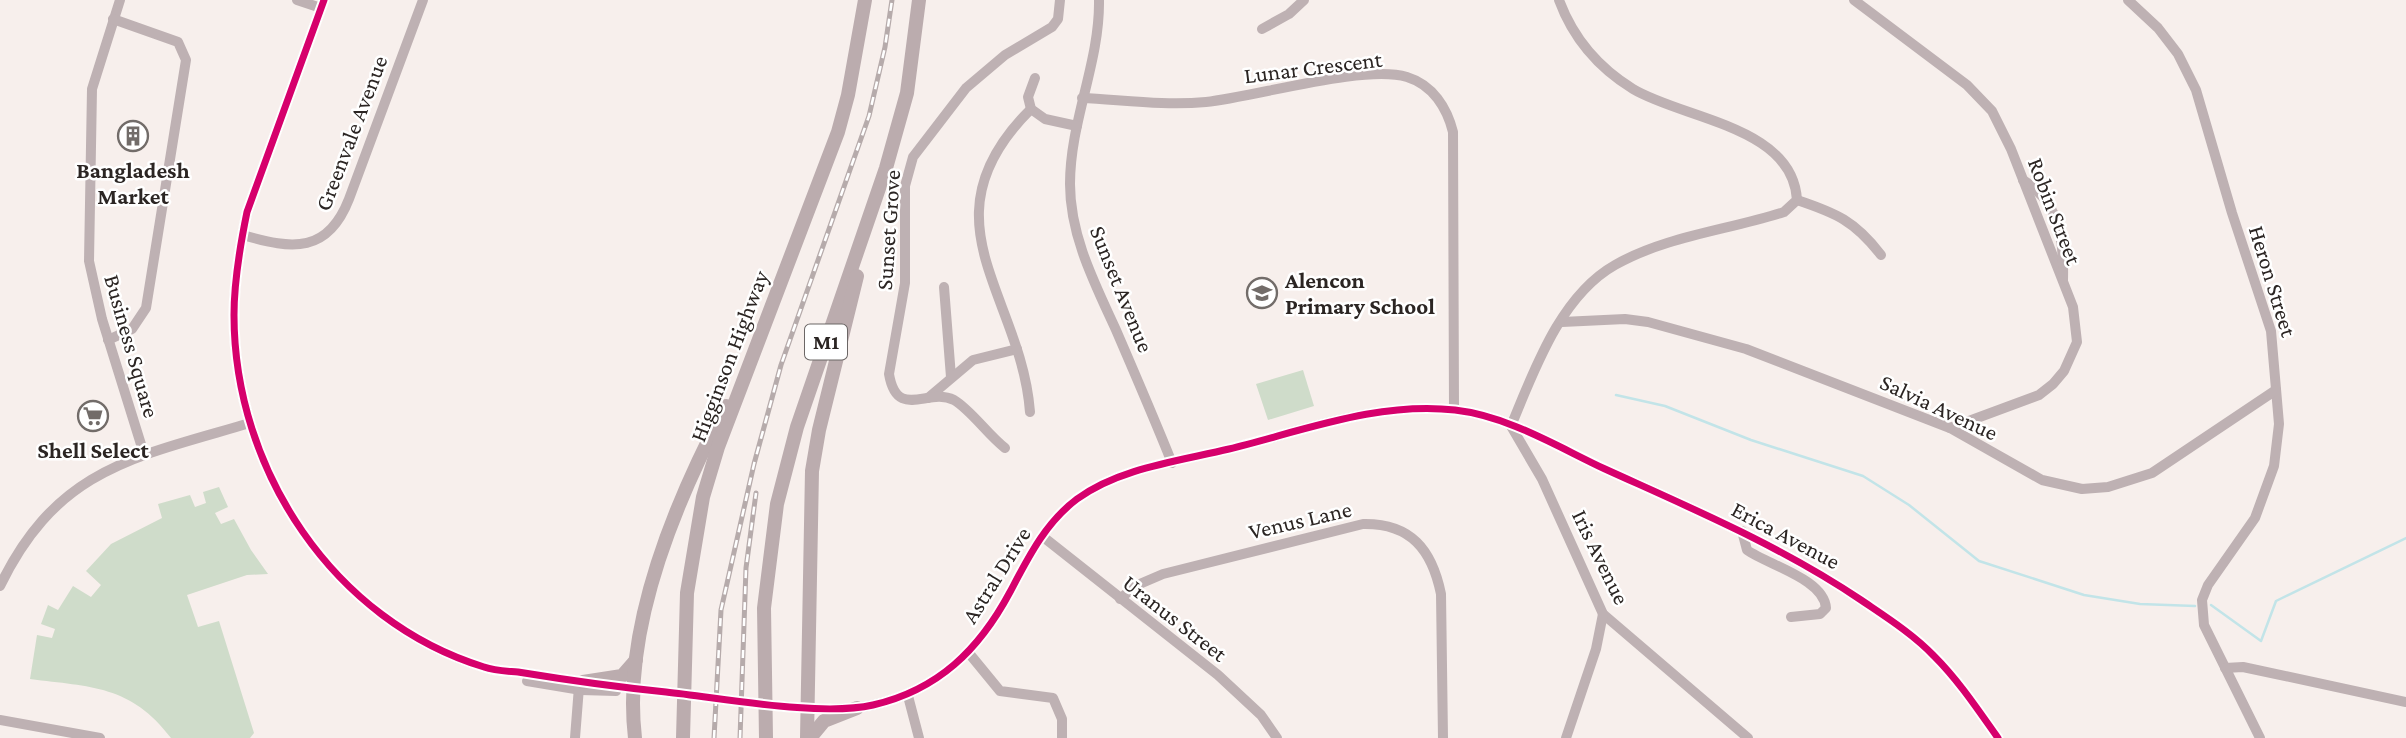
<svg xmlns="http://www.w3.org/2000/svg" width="2406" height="738" font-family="'Crimson Pro',serif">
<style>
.green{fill:#cfdcca}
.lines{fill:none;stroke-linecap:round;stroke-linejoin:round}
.stream{stroke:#c2e4e8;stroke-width:2.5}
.minor{stroke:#beb1b3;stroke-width:10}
.highway{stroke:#bbacae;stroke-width:14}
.rail-casing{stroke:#b6abab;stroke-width:5}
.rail{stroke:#fff;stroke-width:2.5;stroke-dasharray:8;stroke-linecap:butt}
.cycleway-casing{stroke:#fff;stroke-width:11}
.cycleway{stroke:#d6006c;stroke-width:7}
.labels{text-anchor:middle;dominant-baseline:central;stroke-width:5;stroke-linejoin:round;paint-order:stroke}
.shield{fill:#fff;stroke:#6b6665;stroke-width:2}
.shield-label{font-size:21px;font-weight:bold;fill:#2b2523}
.street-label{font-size:23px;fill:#2b2523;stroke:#fff}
.poi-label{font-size:23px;font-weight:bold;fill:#2b2523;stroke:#fff}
</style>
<rect width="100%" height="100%" fill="#f7efec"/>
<!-- green -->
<g class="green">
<polygon points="1303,370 1314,406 1268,420 1256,384"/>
<path d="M219 487 228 507 215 513 221 524 234 519 251 550 268 574 247 575 187 595 198 627 219 621 254 733 250 738H171C131 685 91 687 30 679L37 635 52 638 55 629 41 624 48 605 58 610 73 586 91 597 101 585 86 571 111 544 162 518 158 504 190 495 195 507 206 503 203 492Z"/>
</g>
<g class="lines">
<!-- stream -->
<g class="stream">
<polyline points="1616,395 1665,406 1751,440 1863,476 1909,505 1979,561 2084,595 2140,604 2195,606"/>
<polyline points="2211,605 2261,641 2276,601 2406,538"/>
</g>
<!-- minor -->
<g class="minor">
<polyline points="120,0 92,89 89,261 102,319 144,454"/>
<polyline points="297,0 321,8"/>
<path d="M324 0 247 212C240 246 234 280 234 315 234 470 334 621 484 667 495 671 506 671 518 672 567 680 617 687 666 692 723 698 820 717 873 705 938 690 979 650 1010 592 1028 558 1045 523 1077 499 1119 468 1179 461 1229 449 1302 431 1380 401 1455 410 1508 416 1558 447 1605 469 1693 509 1781 546 1861 600 1886 617 1913 634 1934 656 1959 681 1978 710 1998 738"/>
<path d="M1099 0C1100 62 1070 121 1070 184 1070 236 1095 284 1116 330 1135 374 1154 418 1172 463"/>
<polyline points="1854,0 1967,85 1992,111 2011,149 2073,307 2077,342 2064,371 2053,384 2039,395 1950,428"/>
<polyline points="2128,0 2158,28 2178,54 2196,90 2232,213 2271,331 2279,424 2274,466 2255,518 2208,585 2202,600 2204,625 2260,738"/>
<polyline points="1262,29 1289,14 1304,0"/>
<polyline points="1035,78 1028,97 1031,109 1045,119 1077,126"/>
<path d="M1082 98C1123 100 1165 106 1206 102 1255 97 1364 64 1407 77 1433 85 1447 108 1453 132L1454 410"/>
<path d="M2023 180C2060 203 2064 239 2063 280"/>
<path d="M1797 200C1836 213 1855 221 1881 255"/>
<path d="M243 235C293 250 328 253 349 199L423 0"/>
<polyline points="944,287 951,377"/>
<polyline points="1562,322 1625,319 1648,322 1746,349 1950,428 2042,480 2082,489 2108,487 2152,473 2276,390"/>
<polyline points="108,340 132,329 146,308 186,60 178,42 113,19"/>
<polyline points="928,398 973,360 1017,349"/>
<path d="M1030 412C1021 294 919 220 1031 109"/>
<path d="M1511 426C1534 371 1560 296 1615 265 1666 236 1729 230 1784 212L1797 200C1793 126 1683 119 1633 89 1599 68 1573 38 1559 0"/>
<polyline points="1511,426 1542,479 1603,614 1748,738"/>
<path d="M1005 448C988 435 971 410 954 400 928 387 897 421 889 374L905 283V186L913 157 966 88 1005 55 1052 27 1058 19 1060 0"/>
<path d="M1742 531 1747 550C1768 565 1824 579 1826 608L1820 614 1791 617"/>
<polyline points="1042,536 1218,675 1261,715 1277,738"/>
<path d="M0 586C57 468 135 457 250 423"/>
<path d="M1120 599 1135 586 1163 574 1363 524C1411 523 1432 550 1441 594L1443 738"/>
<polyline points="968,652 1000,691 1053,698 1062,719 1062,738"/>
<polyline points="2225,668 2243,667 2406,702"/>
<polyline points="527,681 581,690 616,691"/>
<polyline points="908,696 919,738"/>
<polyline points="0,720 100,738"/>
<polyline points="575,738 579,687"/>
<polyline points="1566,738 1596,649 1603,614"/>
</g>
<!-- highway -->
<g class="highway">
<polyline points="583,682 622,676 636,660"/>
<path d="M635 738C622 629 676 500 726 406"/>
<polyline points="683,738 687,593 703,497 718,447 838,132 848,95 865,0"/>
<polyline points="766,738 764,608 777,504 797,427 886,168 907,93 919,0"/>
<polyline points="807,738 812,471 819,430 857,276"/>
<polyline points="810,738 824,721 857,708"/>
</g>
<!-- rail casing -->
<g class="rail-casing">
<g id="rail">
<polyline points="714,738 721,610 754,464 781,365 869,116 885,47 892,0"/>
<polyline points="740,738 746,568 756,493"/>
</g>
</g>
<!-- rail -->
<use href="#rail" class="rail"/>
<!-- cycleway casing -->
<g class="cycleway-casing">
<path id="cycleway" d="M324 0 247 212C240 246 234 280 234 315 234 470 334 621 484 667 495 671 506 671 518 672 567 680 617 687 666 692 723 698 820 717 873 705 938 690 979 650 1010 592 1028 558 1045 523 1077 499 1119 468 1179 461 1229 449 1302 431 1380 401 1455 410 1508 416 1558 447 1605 469 1693 509 1781 546 1861 600 1886 617 1913 634 1934 656 1959 681 1978 710 1998 738"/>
</g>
<!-- cycleway -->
<use href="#cycleway" class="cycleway"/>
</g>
<!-- icons -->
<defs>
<g id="building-ring" transform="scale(1.575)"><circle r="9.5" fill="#fff" stroke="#726c69" stroke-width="1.5"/><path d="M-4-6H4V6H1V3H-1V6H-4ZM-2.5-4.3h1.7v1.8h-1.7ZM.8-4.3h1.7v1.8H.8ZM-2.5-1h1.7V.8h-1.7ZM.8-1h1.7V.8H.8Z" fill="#726c69"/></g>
<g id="school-ring" transform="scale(1.575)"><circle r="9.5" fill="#fff" stroke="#726c69" stroke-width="1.5"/><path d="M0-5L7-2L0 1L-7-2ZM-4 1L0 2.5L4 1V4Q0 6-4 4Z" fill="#726c69"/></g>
<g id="supermarket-ring" transform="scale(1.575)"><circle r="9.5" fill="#fff" stroke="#726c69" stroke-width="1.5"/><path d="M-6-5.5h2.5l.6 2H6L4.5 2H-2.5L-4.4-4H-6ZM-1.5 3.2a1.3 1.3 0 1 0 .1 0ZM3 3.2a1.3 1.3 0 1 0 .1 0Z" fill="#726c69"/></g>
</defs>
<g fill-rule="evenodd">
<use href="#building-ring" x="133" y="136"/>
<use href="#school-ring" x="1262" y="293"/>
<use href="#supermarket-ring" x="93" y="416"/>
</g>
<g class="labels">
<!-- shield labels -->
<rect class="shield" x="805" y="324.5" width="42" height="35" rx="5"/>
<g class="shield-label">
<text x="826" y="342">M1</text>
</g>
<!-- street labels -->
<g class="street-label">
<text transform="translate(1313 67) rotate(-7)">Lunar Crescent</text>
<text transform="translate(351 133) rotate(-69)">Greenvale Avenue</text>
<text transform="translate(2055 211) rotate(69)">Robin Street</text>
<text transform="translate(888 230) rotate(-86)">Sunset Grove</text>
<text transform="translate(2273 281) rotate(73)">Heron Street</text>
<text transform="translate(1122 289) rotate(68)">Sunset Avenue</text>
<text transform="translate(132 346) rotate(74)">Business Square</text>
<text transform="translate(729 356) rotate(-69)">Higginson Highway</text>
<text transform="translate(1939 407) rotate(25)">Salvia Avenue</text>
<text transform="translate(1300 520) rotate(-13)">Venus Lane</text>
<text transform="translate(1786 535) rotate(28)">Erica Avenue</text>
<text transform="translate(1601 557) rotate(64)">Iris Avenue</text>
<text transform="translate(996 575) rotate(-58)">Astral Drive</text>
<text transform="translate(1175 618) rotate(38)">Uranus Street</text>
</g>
<!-- poi labels -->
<g class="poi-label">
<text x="133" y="170">Bangladesh<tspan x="133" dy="26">Market</tspan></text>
<text x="1285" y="280" text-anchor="start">Alencon<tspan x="1285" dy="26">Primary School</tspan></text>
<text x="93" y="450">Shell Select</text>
</g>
</g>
</svg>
